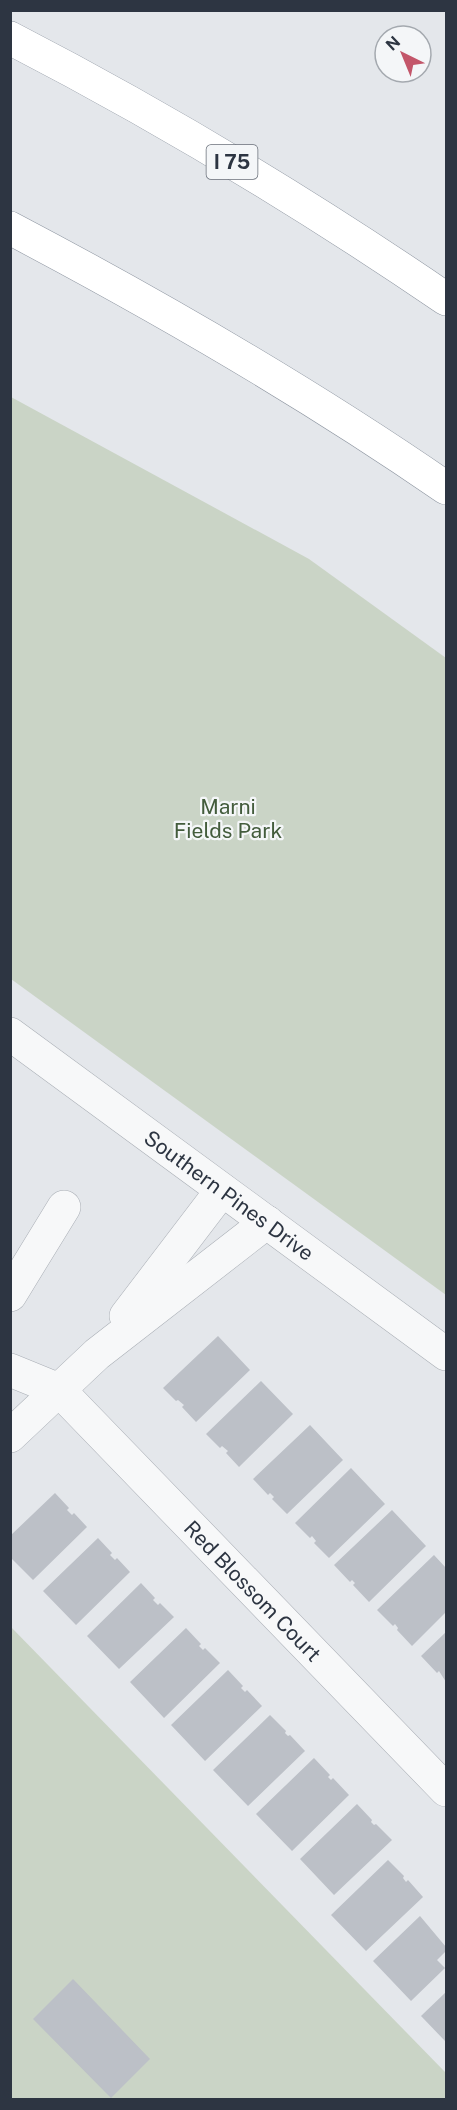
<svg xmlns="http://www.w3.org/2000/svg" width="457" height="2110" font-family="'Public Sans',sans-serif">
<style>
.green{fill:#cad4c6}
.building{fill:#bcc0c7}
.lines{fill:none;stroke-linecap:round;stroke-linejoin:round}
.minor-casing{stroke:#a9aeb5;stroke-width:34}
.highway-casing{stroke:#8d95a0;stroke-width:34}
.minor{stroke:#f7f8f9;stroke-width:33}
.highway{stroke:#fff;stroke-width:33}
.labels{text-anchor:middle;dominant-baseline:central;stroke-width:4.5;stroke-linejoin:round;paint-order:stroke}
.shield{fill:#f4f6f8;stroke:#696f79;stroke-width:1.5}
.shield-label{font-size:20px;font-weight:bold;fill:#2d3542}
.park-label{font-size:21px;fill:#435c3c;stroke:#f4f6f8}
.street-label{font-size:21px;fill:#2d3542;stroke:#f4f6f8}
</style>
<rect width="100%" height="100%" fill="#e4e7eb"/>
<g class="green">
<path d="M11 397 309 559 446 658V1295L11 979Z"/>
<path d="M10 1626 446 2073V2099H11Z"/>
</g>
<g class="building">
<path d="M218 1336 250 1370 196 1422 182 1407 184 1405 178 1400 176 1401 163 1388Z"/>
<path d="M261 1381 293 1414 239 1467 226 1453 228 1451 222 1446 220 1448 206 1434Z"/>
<path d="M310 1425 343 1460 287 1514 272 1499 274 1497 270 1493 268 1495 253 1479Z"/>
<path d="M351 1468 385 1504 329 1558 314 1543 316 1541 312 1536 310 1538 295 1523Z"/>
<path d="M55 1493 69 1508 67 1510 72 1515 74 1513 87 1527 33 1580 10 1557V1536Z"/>
<path d="M392 1510 426 1546 369 1602 353 1585 355 1583 352 1580 350 1582 334 1565Z"/>
<path d="M98 1538 112 1553 110 1555 115 1560 117 1558 130 1572 76 1625 43 1591Z"/>
<path d="M434 1555 446 1568V1612L412 1646 397 1630 398 1628 395 1624 393 1626 377 1610Z"/>
<path d="M141 1583 155 1598 153 1600 158 1605 160 1603 174 1617 119 1669 87 1636Z"/>
<path d="M186 1628 201 1644 199 1646 203 1650 205 1648 220 1663 164 1718 130 1682Z"/>
<path d="M446 1632V1682L439 1671 437 1673 421 1656Z"/>
<path d="M228 1670 243 1686 241 1688 245 1692 247 1690 262 1706 205 1761 171 1725Z"/>
<path d="M270 1715 286 1731 285 1733 288 1736 290 1735 305 1751 248 1806 213 1770Z"/>
<path d="M314 1758 330 1775 328 1777 331 1780 333 1778 349 1795 292 1851 256 1814Z"/>
<path d="M357 1804 372 1820 371 1822 374 1825 376 1824 392 1840 334 1895 300 1859Z"/>
<path d="M388 1860 404 1876 403 1878 406 1882 408 1880 423 1897 366 1951 331 1915Z"/>
<path d="M420 1916 446 1947V1951L437 1960 445 1968 411 2001 373 1961Z"/>
<path d="M73 1979 150 2059 111 2098 33 2019Z"/>
<path d="M446 1992V2042L421 2016Z"/>
</g>
<g class="lines">
<g class="minor-casing">
<g id="minor">
<path id="s1" d="M10 1034 446 1354"/>
<path d="M10 1295 64 1207"/>
<path d="M126 1316 222 1190"/>
<path id="s2" d="M10 1370 59 1390 446 1790"/>
<path d="M10 1436 97 1354 267 1222"/>
</g>
</g>
<g class="highway-casing">
<g id="highway">
<path d="M10 38C161 116 307 204 446 299"/>
<path d="M10 228C160 307 307 392 446 488"/>
</g>
</g>
<use href="#minor" class="minor"/>
<use href="#highway" class="highway"/>
</g>
<g class="labels">
<rect class="shield" x="206.5" y="145" width="51" height="34" rx="4.5"/>
<g class="shield-label">
<text x="232" y="162">I 75</text>
</g>
<g class="park-label">
<text x="228" y="806">Marni<tspan x="228" dy="24">Fields Park</tspan></text>
</g>
<g class="street-label">
<text stroke="none"><textPath href="#s1" startOffset="272">Southern Pines Drive</textPath></text>
<text stroke="none"><textPath href="#s2" startOffset="332">Red Blossom Court</textPath></text>
</g>
</g>
<rect width="457" height="2110" fill="none" stroke="#2d3542" stroke-width="24"/>
<g transform="translate(403 54) rotate(317)"><circle r="28" fill="#f4f6f8" stroke="#a4a9af" stroke-width="1.5"/>
<path d="M0-4.5L10 22L0 15L-10 22Z" fill="#c3566a"/>
<text y="-9" font-size="16" font-weight="bold" text-anchor="middle" fill="#2d3542">N</text>
</g>
</svg>
